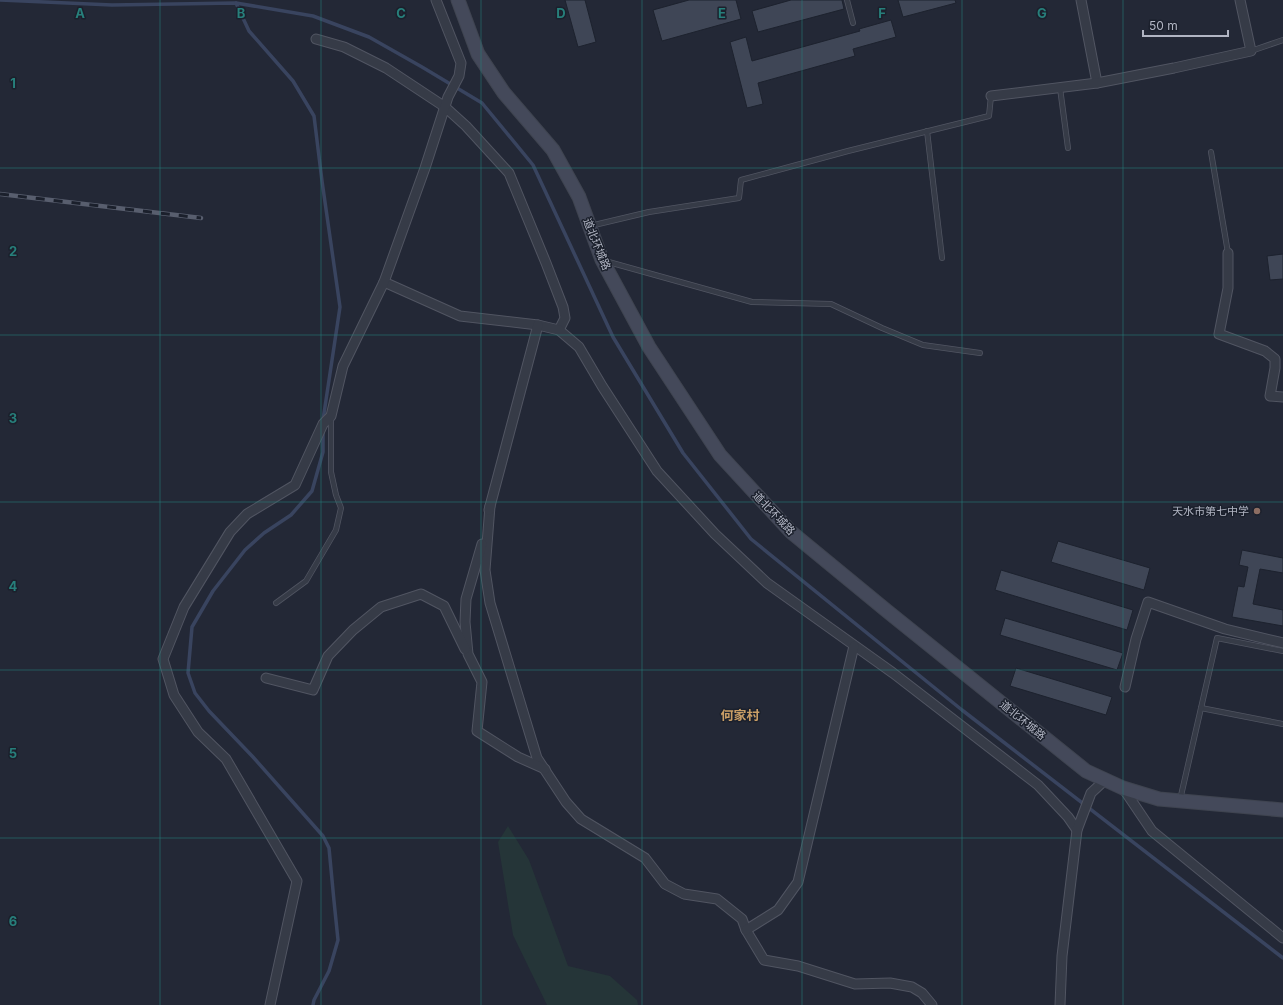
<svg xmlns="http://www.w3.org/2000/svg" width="1283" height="1005" font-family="Inter,'Noto Sans SC',sans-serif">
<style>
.green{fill:#253538}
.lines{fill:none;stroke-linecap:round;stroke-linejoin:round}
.stream{stroke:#39445f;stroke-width:3.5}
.building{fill:#3f4656;stroke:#1d222e}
.lane-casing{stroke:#515562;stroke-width:6}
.street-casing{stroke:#515562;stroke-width:11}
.secondary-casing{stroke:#3f4450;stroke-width:15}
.lane{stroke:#363b47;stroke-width:4.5}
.street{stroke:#363b47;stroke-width:9}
.secondary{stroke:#44495a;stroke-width:13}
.rail-casing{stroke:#585e6e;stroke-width:4.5}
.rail{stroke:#1b202c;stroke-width:3;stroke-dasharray:9;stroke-linecap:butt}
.grid{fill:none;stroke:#277f7b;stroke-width:1;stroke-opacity:0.55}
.education-dot{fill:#8d6e63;stroke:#1b202c;stroke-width:1.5}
.labels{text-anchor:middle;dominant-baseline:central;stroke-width:3;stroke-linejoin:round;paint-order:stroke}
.street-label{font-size:11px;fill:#b1b5c3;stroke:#1b202c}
.poi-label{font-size:11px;fill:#b1b5c3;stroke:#1b202c;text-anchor:end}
.quarter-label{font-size:13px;font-weight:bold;fill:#c99e66;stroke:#1b202c}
.grid-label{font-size:13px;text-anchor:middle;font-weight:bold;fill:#277f7b;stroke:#1b202c;stroke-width:3;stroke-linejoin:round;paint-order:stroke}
</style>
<rect width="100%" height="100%" fill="#232836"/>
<path class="green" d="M508 826 529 860 568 966 610 976 637 1000 638 1005H547L513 935 498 842Z"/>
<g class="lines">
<g class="stream">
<path d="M0 0 112 5 236 3 313 16 369 37 422 67 482 103 533 165 613 337 683 453 751 539 962 710 1283 958"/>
<path d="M236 3 249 31 293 81 314 116 322 181 340 307 323 420"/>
<path d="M313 1005 314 1000 329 971 338 940 334 901 329 848 323 836 253 757 209 711 195 693 188 673 192 627 213 591 245 550 264 533 291 515 312 491 323 452V431"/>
</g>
</g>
<g class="building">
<path d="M565 0H585L596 42 578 47Z"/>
<path d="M689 0H736L741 19 662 41 653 10Z"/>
<path d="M791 0H842L844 9 758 32 752 11Z"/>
<path d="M898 0H955L956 3 903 17Z"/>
<path d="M891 20 896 37 853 49 855 56 758 83 763 104 747 108 730 42 746 37 752 61 860 31 859 29Z"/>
<path d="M1283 254V279L1270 280 1267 256Z"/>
<path d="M1058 541 1150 568 1144 590 1051 562Z"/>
<path d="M1242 550 1283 558V573L1260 569 1253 604 1283 610V626L1232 617 1238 586 1244 587 1248 567 1239 565Z"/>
<path d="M1001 570 1133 610 1127 630 995 590Z"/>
<path d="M1005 618 1123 653 1117 670 1000 635Z"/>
<path d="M1016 668 1112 697 1106 715 1010 686Z"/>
</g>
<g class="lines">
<g class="lane-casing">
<g id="lane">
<path d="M847 0 853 23"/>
<path d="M1251 51 1283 40"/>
<path d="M1060 88 1068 148"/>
<path d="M927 131 942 258"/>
<path d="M1211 152 1228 253"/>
<path d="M590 226 649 212 739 198 741 180 848 151 989 116 991 96"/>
<path d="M605 261 752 302 831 304 882 328 923 345 980 353"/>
<path d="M276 603 306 581 336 530 341 508 336 495 331 472V416"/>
<path d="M1201 708 1283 724"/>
<path d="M1180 800 1217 638 1283 651"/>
</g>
</g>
<g class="street-casing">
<g id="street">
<path d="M1081 0 1097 83"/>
<path d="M316 39 344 47 386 68 445 107 466 126 509 173 546 263 563 307 565 318 559 330"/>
<path d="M991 96 1097 83 1174 68 1251 51 1240 0"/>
<path d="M1228 253V288L1219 334 1265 351 1275 359V368L1270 396 1283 397"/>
<path d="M384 282 460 316 538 325 559 330 579 347 602 386 657 471 715 534 767 583 893 673 1038 785 1068 817 1077 830"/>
<path d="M490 506 485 570 490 603 537 758 566 802 581 819 645 858 665 884 684 894 717 899 742 919 746 930 764 960 798 966 855 984 890 983 912 987 922 993 932 1005"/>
<path d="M489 510 538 325"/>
<path d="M482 544 466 599 465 622 468 654 482 682 477 731 518 757 545 769"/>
<path d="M266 678 313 690 328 656 353 630 381 607 421 594 444 606 465 649"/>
<path d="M1125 687 1136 639 1148 602 1225 629 1283 643"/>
<path d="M1123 788 1152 831 1283 938"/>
<path d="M746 930 778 910 798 882 854 646"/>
<path d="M270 1005 297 881 226 759 198 732 174 695 163 659 184 607 230 532 247 514 295 485 323 424 331 416 343 366 384 282 425 168 448 97 459 76 461 63 436 0"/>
<path d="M1060 1005 1062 956 1077 830 1091 793 1105 780"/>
</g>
</g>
<g class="secondary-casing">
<path id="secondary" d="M458 0 478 54 504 93 553 150 579 197 602 260 649 347 720 455 791 532 887 611 1086 771 1123 788 1159 799 1283 810"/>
</g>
<use href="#lane" class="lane"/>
<use href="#street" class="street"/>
<use href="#secondary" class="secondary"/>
<g class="rail-casing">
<path id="rail" d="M0 194 201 218"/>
</g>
<use href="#rail" class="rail"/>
</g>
<path class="grid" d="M160 0V1005M321 0V1005M481 0V1005M642 0V1005M802 0V1005M962 0V1005M1123 0V1005M0 168H1283M0 335H1283M0 502H1283M0 670H1283M0 838H1283"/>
<circle class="education-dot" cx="1257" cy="511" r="4"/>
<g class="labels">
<g class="street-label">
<text transform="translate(597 244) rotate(68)">道北环城路</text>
<text transform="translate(774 513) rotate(46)">道北环城路</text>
<text transform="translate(1023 720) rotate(39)">道北环城路</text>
</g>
<g class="poi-label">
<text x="1249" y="511">天水市第七中学</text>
</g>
<g class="quarter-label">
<text x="740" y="715">何家村</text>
</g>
</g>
<g class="grid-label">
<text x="80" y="18">A</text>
<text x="241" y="18">B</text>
<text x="401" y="18">C</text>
<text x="561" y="18">D</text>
<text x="722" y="18">E</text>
<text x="882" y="18">F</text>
<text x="1042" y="18">G</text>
<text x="13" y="88">1</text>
<text x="13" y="256">2</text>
<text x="13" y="423">3</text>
<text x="13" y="591">4</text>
<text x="13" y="758">5</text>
<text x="13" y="926">6</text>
</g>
<path d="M1143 30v6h85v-6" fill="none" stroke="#b1b5c3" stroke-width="2"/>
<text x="1149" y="30" font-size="12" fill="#b1b5c3" stroke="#1b202c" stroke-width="3" paint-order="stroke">50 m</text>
</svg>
